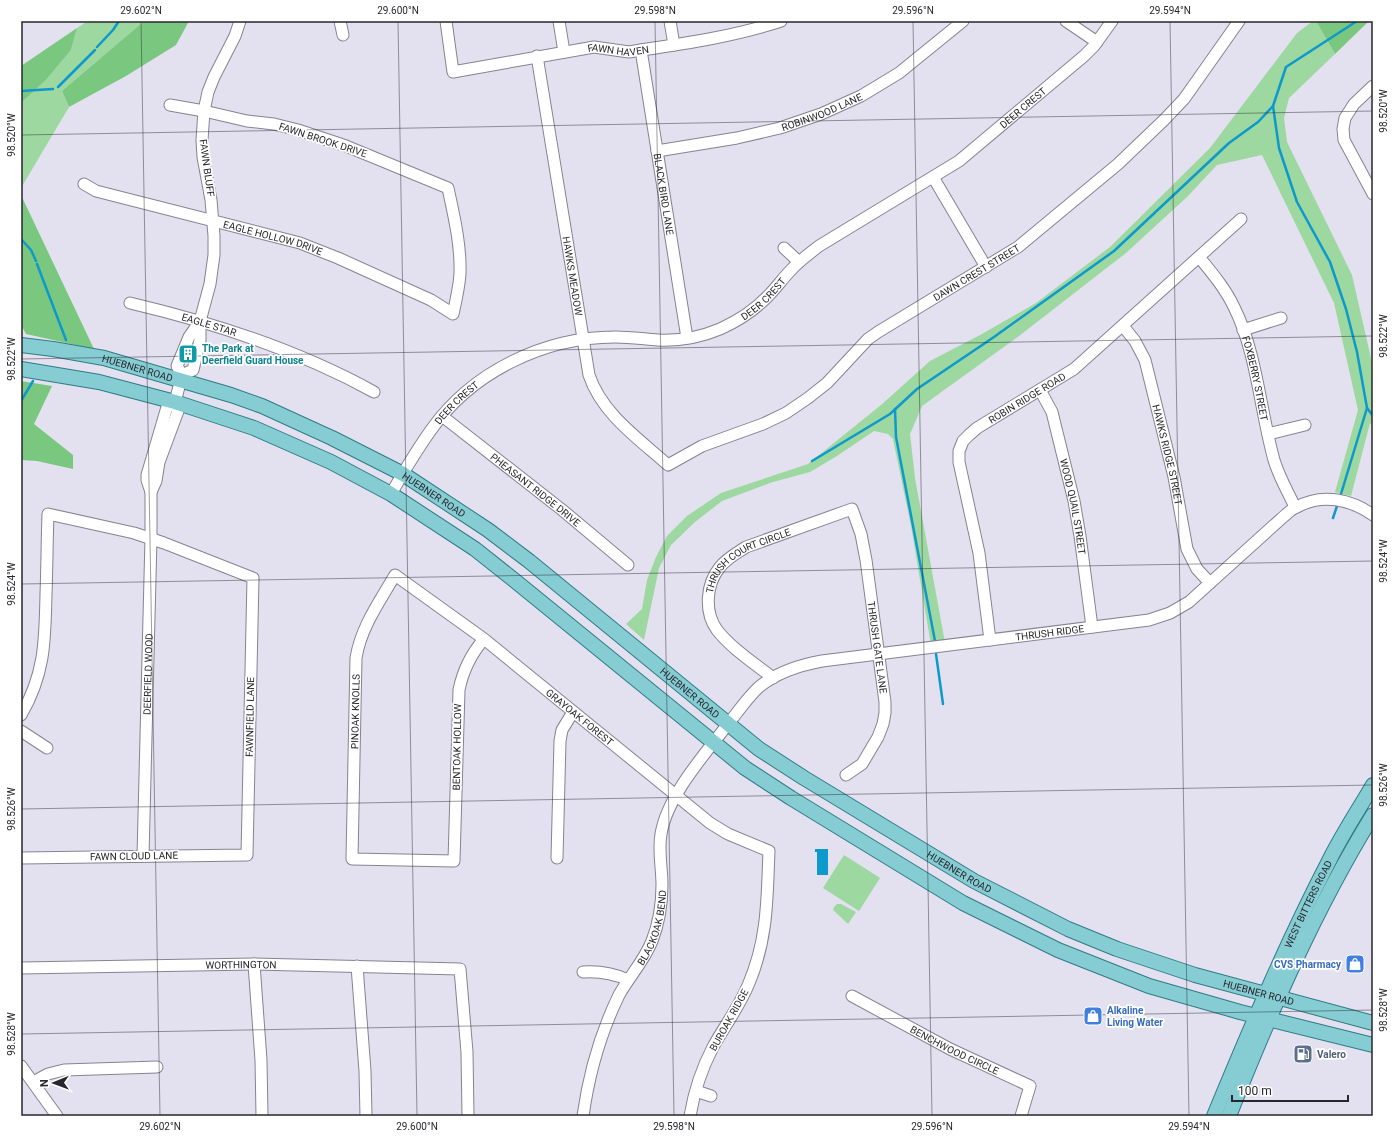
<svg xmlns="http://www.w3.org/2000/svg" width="1394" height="1137" font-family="Roboto,sans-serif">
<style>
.green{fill:#9cd89f}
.forest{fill:#7ac880}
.water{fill:#0e99cd}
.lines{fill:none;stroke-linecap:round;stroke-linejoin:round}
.stream{stroke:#0e99cd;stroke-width:2.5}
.minor-casing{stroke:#868391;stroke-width:13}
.major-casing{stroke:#2f7c85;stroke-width:16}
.minor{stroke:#fff;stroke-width:11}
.major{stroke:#85ccd3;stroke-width:14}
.ticks{fill:none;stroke:#27262c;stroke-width:1;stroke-opacity:0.45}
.labels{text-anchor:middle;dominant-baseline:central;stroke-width:3.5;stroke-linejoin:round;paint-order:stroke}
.street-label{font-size:10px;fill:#27262c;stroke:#fff}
.culture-label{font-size:10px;font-weight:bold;fill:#0d838f;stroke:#fff;text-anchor:start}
.shop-label{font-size:10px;font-weight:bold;fill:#366cbe;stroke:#fff;text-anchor:end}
.service-label{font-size:10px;font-weight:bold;fill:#4e5e75;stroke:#fff;text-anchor:start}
.neatline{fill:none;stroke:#27262c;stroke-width:1.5}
.ticks-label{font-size:10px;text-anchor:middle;fill:#27262c}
</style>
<rect width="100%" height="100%" fill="#e3e0f0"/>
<g class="green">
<path d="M88 21H144L62 91 69 107 21 188V103L46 80 71 50 77 28Z"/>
<path d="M1313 21H1316L1335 54 1289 98 1284 118 1287 142 1352 275 1373 367V426L1370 423 1351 496 1335 492 1358 410 1334 303 1262 155 1217 165 1187 197 1126 253 1019 336 922 406 910 434 915 478 945 643 931 645 911 526 893 439 888 434 874 431 837 456 810 472 773 482 722 501 695 522 671 545 659 568 644 640 626 624 642 609 647 580 656 557 667 536 687 516 721 493 808 464 881 405 930 361 982 334 1036 303 1110 247 1210 148 1297 33Z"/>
<path d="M844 855 880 878 859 911 823 888Z"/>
<path d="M837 904H841L856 912 848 924 833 910 834 907Z"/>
</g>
<g class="forest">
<path d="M144 21H189L176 45 126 76 69 107 62 91Z"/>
<path d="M1316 21H1369L1335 54Z"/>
<path d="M77 28 71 50 46 80 21 103V66Z"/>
<path d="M21 195 94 349 26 334 21 325Z"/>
<path d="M21 381 52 386 34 424 73 455V469L37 461 21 460Z"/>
</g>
<path class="water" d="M815 849H828V875H817V852H815Z"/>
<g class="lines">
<g class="stream">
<path d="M1357 21 1286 67 1273 106 1279 148 1297 202 1330 262 1346 309 1357 352 1367 408 1373 416"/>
<path d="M97 47 113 30 119 21"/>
<path d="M58 87 95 50"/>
<path d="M21 91 53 89"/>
<path d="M21 239 31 250 36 261"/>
<path d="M37 264 66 340"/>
<path d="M21 401 33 381"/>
<path d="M895 409 896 437 935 641"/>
<path d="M812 461 890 414 917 389 994 337 1114 251 1229 143 1258 122 1273 106"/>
<path d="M1341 494 1367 408"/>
<path d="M1333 518 1337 506"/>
<path d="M936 654 943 704"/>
</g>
<g class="minor-casing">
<g id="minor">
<path d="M340 21 343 35"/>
<path id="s1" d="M446 21 453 72 594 47 629 52 641 50C689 43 735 36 781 21"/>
<path d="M559 21 564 52"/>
<path d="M670 21 674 45"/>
<path d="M1066 21 1097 42"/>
<path id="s2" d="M641 50 687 338"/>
<path id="s3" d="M537 56 589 375C602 414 639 439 668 465L702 446 763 424 786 413 808 398 827 383 868 339 878 332 1018 247 1118 164 1164 120 1184 99 1239 21"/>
<path d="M1373 86 1354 104 1345 118 1343 129 1344 140 1373 194"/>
<path id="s4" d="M657 151 737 138 780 128 821 114 861 96 899 73 963 21"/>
<path d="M933 177 986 267"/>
<path id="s5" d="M84 184 96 191 300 243 338 258 431 300 453 314C456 301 459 288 460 274 461 245 454 216 448 188L346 146 298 130 274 124 247 121 204 111 170 105"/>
<path d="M784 248 799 262"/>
<path id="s6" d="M1199 257C1212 273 1225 288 1234 307 1257 353 1260 410 1274 460 1279 477 1288 492 1295 507"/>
<path id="s7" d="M130 303C215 323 298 350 374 392"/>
<path id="s8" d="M1123 326 1135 341 1145 360 1174 477 1187 549 1197 569 1210 583"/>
<path d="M1243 330 1281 318"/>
<path d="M182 375 177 366 189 337 200 321"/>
<path id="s9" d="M1040 390 1052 412 1074 501 1080 536 1092 627"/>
<path id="s10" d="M442 416 561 509 628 565"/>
<path d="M1268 434 1305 425"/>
<path d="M151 492 156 481 159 462 178 411 175 405V402L182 375 193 370 200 340V321L210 284 214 255V236L211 200 203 157 202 140 204 111 208 92 214 77 235 36 240 21"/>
<path id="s11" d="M391 494C403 473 416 451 431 430 472 372 544 337 615 337 629 337 644 339 658 340 678 341 701 337 720 329 738 321 755 310 769 295 777 287 783 278 791 270 799 261 809 254 819 246L959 161 1084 56 1094 46 1112 21"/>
<path id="s12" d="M484 639C471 654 463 670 459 690L454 861 352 859 356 658C361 627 380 601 395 575L484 639 710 823 728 834 769 851C767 898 768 938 749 983 740 1006 725 1025 713 1047 702 1068 694 1092 690 1116"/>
<path id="s13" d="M990 640 979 553 959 462V451L963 441 969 435 977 428 1074 369 1241 219"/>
<path id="s14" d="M773 678C754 663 732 649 717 630 704 612 706 584 720 567 727 558 737 553 746 547L852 509 861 534 866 560 885 702V713L883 724 878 737 862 764 846 775"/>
<path d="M21 715C45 674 45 641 46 594 47 568 47 541 48 514L134 533 164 543 253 578 247 855 21 858"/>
<path d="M21 731 47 748"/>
<path id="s15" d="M143 856 151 538V492L147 480V475L167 407 175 405"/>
<path d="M557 858 560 741 562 730 573 712"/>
<path d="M254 964 261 1060 262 1116"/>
<path d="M357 966 365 1071 366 1116"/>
<path id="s16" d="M21 968 254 964 460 969 467 1052 468 1116"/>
<path d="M583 972C599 971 613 973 628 980"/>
<path id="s17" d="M852 996 950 1049 1030 1086 1021 1116"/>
<path d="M21 1066 57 1116"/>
<path d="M33 1082 48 1074 64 1070 157 1067"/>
<path d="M696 1091 711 1096"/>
<path id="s18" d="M583 1116C589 1073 600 1034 619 995 629 977 644 961 652 941 659 923 662 904 662 885 662 868 658 851 661 834 667 796 705 754 728 724 738 712 747 698 759 687 777 672 800 665 822 661L1149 620 1170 613 1189 602 1282 518C1287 514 1291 509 1297 507 1322 493 1350 499 1373 515"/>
</g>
</g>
<g class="major-casing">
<g id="major">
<path id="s19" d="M21 345 53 349 104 358 231 395 262 406 332 438 403 474 488 530 529 561 759 749 804 778 974 881 1068 929 1117 949 1195 975 1373 1023"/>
<path d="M21 369 99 382 175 402 254 428 331 462 391 494 475 549 514 580 745 768 791 798 963 903 1058 950 1149 986 1240 1012 1373 1045"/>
<path id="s20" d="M1214 1116C1250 1029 1287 942 1330 859 1343 833 1359 809 1373 785"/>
<path d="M1229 1116C1270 1013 1315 909 1373 815"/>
</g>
</g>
<use href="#minor" class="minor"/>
<use href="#major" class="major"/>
</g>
<path class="ticks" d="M141 21 160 1116M398 21 417 1116M655 21 674 1116M913 21 932 1116M1170 21 1189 1116M21 135 1373 111M21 359 1373 336M21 584 1373 561M21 809 1373 785M21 1034 1373 1010"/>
<defs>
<g id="building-square" transform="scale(1)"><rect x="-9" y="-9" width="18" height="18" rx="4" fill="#0f9aa8" stroke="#fff"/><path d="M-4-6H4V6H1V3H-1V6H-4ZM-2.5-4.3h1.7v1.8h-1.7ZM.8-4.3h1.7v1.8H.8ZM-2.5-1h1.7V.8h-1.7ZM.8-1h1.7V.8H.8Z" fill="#fff"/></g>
<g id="shop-square" transform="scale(1)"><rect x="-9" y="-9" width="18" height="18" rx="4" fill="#3f7fe0" stroke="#fff"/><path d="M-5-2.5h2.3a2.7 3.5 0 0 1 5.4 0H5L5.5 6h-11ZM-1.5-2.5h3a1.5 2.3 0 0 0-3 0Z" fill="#fff"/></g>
<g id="fuel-square" transform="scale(1)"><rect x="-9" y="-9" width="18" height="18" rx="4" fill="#5c6f8a" stroke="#fff"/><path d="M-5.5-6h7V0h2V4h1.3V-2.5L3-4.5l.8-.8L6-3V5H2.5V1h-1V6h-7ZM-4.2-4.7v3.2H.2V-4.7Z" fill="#fff"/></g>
</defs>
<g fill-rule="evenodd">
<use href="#building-square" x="188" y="354"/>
<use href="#shop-square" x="1355" y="964"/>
<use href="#shop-square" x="1093" y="1016"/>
<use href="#fuel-square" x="1303" y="1054"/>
</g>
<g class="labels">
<g class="street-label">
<text stroke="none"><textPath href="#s1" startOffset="219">FAWN HAVEN</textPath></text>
<text stroke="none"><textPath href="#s11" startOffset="773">DEER CREST</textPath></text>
<text stroke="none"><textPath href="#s4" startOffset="170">ROBINWOOD LANE</textPath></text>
<text transform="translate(323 140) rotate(18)">FAWN BROOK DRIVE</text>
<text transform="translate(207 168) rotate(82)">FAWN BLUFF</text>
<text stroke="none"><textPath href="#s2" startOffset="146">BLACK BIRD LANE</textPath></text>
<text stroke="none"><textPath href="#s5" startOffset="197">EAGLE HOLLOW DRIVE</textPath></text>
<text stroke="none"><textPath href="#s3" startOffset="812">DAWN CREST STREET</textPath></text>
<text stroke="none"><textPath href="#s3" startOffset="223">HAWKS MEADOW</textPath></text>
<text stroke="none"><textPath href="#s11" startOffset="449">DEER CREST</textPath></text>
<text stroke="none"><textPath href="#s7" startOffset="82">EAGLE STAR</textPath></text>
<text stroke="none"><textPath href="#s19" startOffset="119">HUEBNER ROAD</textPath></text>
<text stroke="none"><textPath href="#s6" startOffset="136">FOXBERRY STREET</textPath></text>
<text stroke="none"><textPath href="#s13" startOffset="280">ROBIN RIDGE ROAD</textPath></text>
<text stroke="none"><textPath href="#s11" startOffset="113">DEER CREST</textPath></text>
<text stroke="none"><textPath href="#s8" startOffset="138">HAWKS RIDGE STREET</textPath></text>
<text stroke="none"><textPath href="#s10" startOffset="119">PHEASANT RIDGE DRIVE</textPath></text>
<text stroke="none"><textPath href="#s19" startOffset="443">HUEBNER ROAD</textPath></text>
<text stroke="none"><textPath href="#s9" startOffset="122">WOOD QUAIL STREET</textPath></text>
<text stroke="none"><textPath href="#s14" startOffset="167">THRUSH COURT CIRCLE</textPath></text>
<text stroke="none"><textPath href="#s18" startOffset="775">THRUSH RIDGE</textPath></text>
<text stroke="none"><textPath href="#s14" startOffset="428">THRUSH GATE LANE</textPath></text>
<text stroke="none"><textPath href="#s15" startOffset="182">DEERFIELD WOOD</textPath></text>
<text stroke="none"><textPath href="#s19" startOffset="767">HUEBNER ROAD</textPath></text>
<text stroke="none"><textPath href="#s12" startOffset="478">PINOAK KNOLLS</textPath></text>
<text transform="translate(250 717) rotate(-89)">FAWNFIELD LANE</text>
<text stroke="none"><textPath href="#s12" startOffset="857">GRAYOAK FOREST</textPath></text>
<text transform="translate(457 747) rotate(-89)">BENTOAK HOLLOW</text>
<text transform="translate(134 856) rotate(-1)">FAWN CLOUD LANE</text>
<text stroke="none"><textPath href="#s19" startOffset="1091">HUEBNER ROAD</textPath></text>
<text stroke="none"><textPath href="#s20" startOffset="232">WEST BITTERS ROAD</textPath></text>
<text stroke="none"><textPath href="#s18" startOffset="203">BLACKOAK BEND</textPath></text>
<text stroke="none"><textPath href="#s16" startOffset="220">WORTHINGTON</textPath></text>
<text stroke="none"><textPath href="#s19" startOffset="1415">HUEBNER ROAD</textPath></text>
<text transform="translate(729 1020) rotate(-61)">BUROAK RIDGE</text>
<text stroke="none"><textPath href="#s17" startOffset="116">BENCHWOOD CIRCLE</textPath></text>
</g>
<g class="culture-label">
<text x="202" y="348">The Park at<tspan x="202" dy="12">Deerfield Guard House</tspan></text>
</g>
<g class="shop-label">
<text x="1341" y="964">CVS Pharmacy</text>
<text x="1107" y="1010" text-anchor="start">Alkaline<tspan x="1107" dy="12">Living Water</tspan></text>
</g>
<g class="service-label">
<text x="1317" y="1054">Valero</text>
</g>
</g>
<rect width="1394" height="1137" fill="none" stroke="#ffffff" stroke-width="44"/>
<g transform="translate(54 1083) rotate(269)" stroke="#ffffff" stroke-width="3" paint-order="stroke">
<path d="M0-3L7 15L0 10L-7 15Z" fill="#27262c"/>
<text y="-6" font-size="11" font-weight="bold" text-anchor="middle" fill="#27262c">N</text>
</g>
<path d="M1232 1095v6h116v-6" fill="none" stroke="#27262c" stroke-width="2"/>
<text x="1238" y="1095" font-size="12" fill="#27262c" stroke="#ffffff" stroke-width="3" paint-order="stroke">100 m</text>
<rect x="22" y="22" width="1350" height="1093" class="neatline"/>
<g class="ticks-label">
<text x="141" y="14">29.602°N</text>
<text x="398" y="14">29.600°N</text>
<text x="655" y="14">29.598°N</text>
<text x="913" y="14">29.596°N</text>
<text x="1170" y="14">29.594°N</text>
<text transform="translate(1383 111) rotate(-90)" y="4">98.520°W</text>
<text transform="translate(11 135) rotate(-90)" y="4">98.520°W</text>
<text transform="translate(1383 336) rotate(-90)" y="4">98.522°W</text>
<text transform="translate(11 359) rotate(-90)" y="4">98.522°W</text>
<text transform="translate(1383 561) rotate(-90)" y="4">98.524°W</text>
<text transform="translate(11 584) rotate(-90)" y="4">98.524°W</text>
<text transform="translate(1383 785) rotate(-90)" y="4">98.526°W</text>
<text transform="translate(11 809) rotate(-90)" y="4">98.526°W</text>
<text transform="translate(1383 1010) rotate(-90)" y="4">98.528°W</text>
<text transform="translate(11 1034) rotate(-90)" y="4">98.528°W</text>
<text x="160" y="1130">29.602°N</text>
<text x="417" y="1130">29.600°N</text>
<text x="674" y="1130">29.598°N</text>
<text x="932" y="1130">29.596°N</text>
<text x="1189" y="1130">29.594°N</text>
</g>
</svg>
